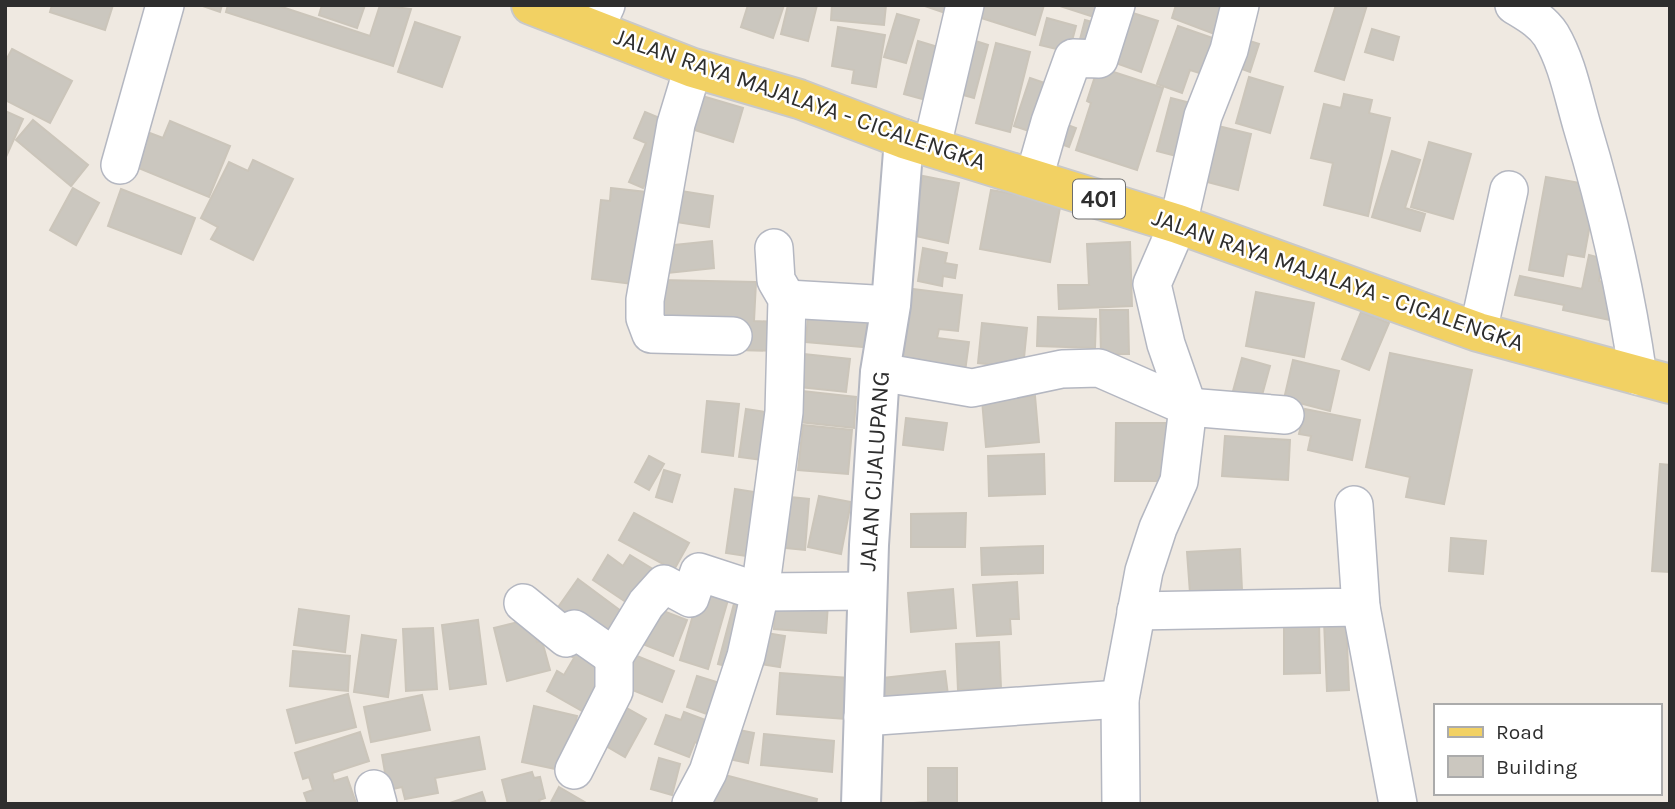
<svg xmlns="http://www.w3.org/2000/svg" width="1675" height="809" font-family="Karla,sans-serif">
<style>
.building{fill:#cbc7bf;stroke:#cbc5ba;stroke-width:2}
.lines{fill:none;stroke-linecap:round;stroke-linejoin:round}
.street-casing{stroke:#b4b7c1;stroke-width:40}
.secondary-casing{stroke:#b4b7c1;stroke-width:42}
.primary-casing{stroke:#c9c9c9;stroke-width:42}
.street{stroke:#fff;stroke-width:37}
.secondary{stroke:#fff;stroke-width:38}
.primary{stroke:#f2d163;stroke-width:38}
.labels{text-anchor:middle;dominant-baseline:central;stroke-width:5;stroke-linejoin:round;paint-order:stroke}
.shield{fill:#fff;stroke:#6d6d6d;stroke-width:2}
.shield-label{font-size:23px;font-weight:bold;fill:#2e2e2e}
.street-label{font-size:24px;fill:#2e2e2e;stroke:#fff}
</style>
<rect width="100%" height="100%" fill="#efe9e1"/>
<g class="building">
<path d="M52 5H113L105 30 50 12Z"/>
<path d="M200 5H222L220 12Z"/>
<path d="M228 5H276L370 36 380 5 411 9 393 66 226 12Z"/>
<path d="M322 5H365L357 28 319 15Z"/>
<path d="M748 5H784L773 38 741 27Z"/>
<path d="M788 5H817L808 41 781 34Z"/>
<path d="M832 5H886L884 25 831 20Z"/>
<path d="M922 5H954L951 15Z"/>
<path d="M975 5H1044L1035 35 972 15Z"/>
<path d="M1057 5H1104L1100 19Z"/>
<path d="M1176 5H1227L1217 35 1172 18Z"/>
<path d="M1336 5H1367L1344 80 1315 71Z"/>
<path d="M1120 9 1158 21 1141 72 1104 59Z"/>
<path d="M897 14 919 20 906 63 884 57Z"/>
<path d="M1047 18 1076 26 1069 52 1040 45Z"/>
<path d="M1085 20 1107 26 1077 51Z"/>
<path d="M415 22 460 37 442 87 398 72Z"/>
<path d="M1178 26 1227 43 1206 75 1190 70 1182 93 1157 84Z"/>
<path d="M838 27 885 35 876 87 852 83 854 70 832 66Z"/>
<path d="M1372 29 1399 37 1393 60 1365 52Z"/>
<path d="M963 37 988 45 974 98 949 91Z"/>
<path d="M1237 37 1259 44 1250 72 1228 64Z"/>
<path d="M918 41 951 51 937 103 904 94Z"/>
<path d="M996 43 1030 52 1010 132 976 123Z"/>
<path d="M12 49 72 81 50 123 5 100V62Z"/>
<path d="M1098 67 1163 88 1137 170 1076 150 1091 103 1087 101Z"/>
<path d="M1249 77 1283 87 1270 133 1236 123Z"/>
<path d="M1030 78 1056 87 1041 135 1014 126Z"/>
<path d="M692 93 743 108 733 142 682 126Z"/>
<path d="M1344 94 1372 100 1369 113 1390 118 1368 216 1324 205 1333 163 1311 158 1324 104 1341 108Z"/>
<path d="M1171 98 1202 106 1188 159 1157 151Z"/>
<path d="M5 111 23 119 5 159Z"/>
<path d="M645 112 674 124 643 188 629 182 646 143 634 138Z"/>
<path d="M33 120 88 165 71 186 16 140Z"/>
<path d="M1054 120 1076 128 1069 147 1047 139Z"/>
<path d="M170 121 230 146 209 197 136 167 150 133 163 138Z"/>
<path d="M1210 124 1251 134 1238 190 1196 179Z"/>
<path d="M1429 142 1471 154 1453 219 1411 207Z"/>
<path d="M1392 151 1420 160 1405 208 1425 214 1420 231 1372 217Z"/>
<path d="M253 160 293 179 253 260 211 239 218 227 201 218 229 162 248 171Z"/>
<path d="M923 176 959 183 948 243 911 235Z"/>
<path d="M1546 177 1597 186 1584 257 1567 254 1563 276 1529 270Z"/>
<path d="M73 188 99 203 76 245 50 230Z"/>
<path d="M611 188 646 192 640 285 592 279 601 200 610 201Z"/>
<path d="M121 189 195 218 181 254 108 226Z"/>
<path d="M991 190 1061 202 1050 262 980 249Z"/>
<path d="M681 191 713 196 709 227 676 222Z"/>
<path d="M712 241 714 268 668 273 665 246Z"/>
<path d="M1130 242 1132 306 1059 309 1058 285H1089L1087 244Z"/>
<path d="M923 248 947 253 945 263 957 265 955 278 943 276 942 286 918 281Z"/>
<path d="M1589 255 1604 259 1599 281 1618 285 1610 320 1563 310 1564 305 1515 295 1520 276 1582 289Z"/>
<path d="M660 280 756 282 754 321 779 322V351L659 348Z"/>
<path d="M905 288 962 295 958 331 939 329 937 338 969 342 964 379 895 370Z"/>
<path d="M1256 292 1314 303 1304 357 1246 346Z"/>
<path d="M1100 310H1128L1129 354H1101Z"/>
<path d="M876 311 873 348 806 342 808 314Z"/>
<path d="M1361 312 1389 323 1369 370 1342 359Z"/>
<path d="M1038 317 1096 319 1095 348 1037 346Z"/>
<path d="M982 323 1027 328 1023 368 978 363Z"/>
<path d="M794 353 850 359 846 392 790 386Z"/>
<path d="M1390 353 1472 370 1444 504 1406 497 1410 477 1366 467Z"/>
<path d="M1242 358 1270 366 1261 399 1233 391Z"/>
<path d="M1293 360 1339 371 1330 411 1284 399Z"/>
<path d="M802 391 856 397 854 428 799 422Z"/>
<path d="M1035 396 1039 442 986 447 982 400Z"/>
<path d="M707 401 739 404 733 456 702 452Z"/>
<path d="M746 409 778 414 771 461 739 457Z"/>
<path d="M1305 409 1360 420 1352 460 1308 450 1311 436 1299 434Z"/>
<path d="M906 418 947 423 943 450 903 445Z"/>
<path d="M1116 423H1174L1173 481H1115Z"/>
<path d="M803 425 852 430 848 474 798 470Z"/>
<path d="M1225 436 1290 440 1288 480 1222 476Z"/>
<path d="M1044 454 1045 494 989 496 988 456Z"/>
<path d="M649 456 664 464 649 490 635 482Z"/>
<path d="M1660 464 1670 465V572L1652 571Z"/>
<path d="M664 470 680 475 672 502 656 497Z"/>
<path d="M735 489 761 493 760 558 726 553Z"/>
<path d="M780 496 809 499 805 550 776 547Z"/>
<path d="M819 496 851 502 841 554 808 547Z"/>
<path d="M634 513 689 543 674 570 619 540Z"/>
<path d="M966 513 965 547H911V514Z"/>
<path d="M1451 538 1486 541 1483 574 1449 571Z"/>
<path d="M1043 546V573L982 575 981 548Z"/>
<path d="M1240 549 1242 590 1190 593 1187 552Z"/>
<path d="M608 555 623 566 630 555 661 574 638 610 593 580Z"/>
<path d="M578 579 629 617 608 647 549 620Z"/>
<path d="M1017 582 1019 619H1010L1011 634 977 636 973 585Z"/>
<path d="M702 584 730 593 708 669 680 660Z"/>
<path d="M953 589 956 628 911 632 908 593Z"/>
<path d="M736 596 753 601 734 668 718 664Z"/>
<path d="M775 600 828 604 826 633 774 629Z"/>
<path d="M299 609 349 616 345 652 294 645Z"/>
<path d="M658 609 687 620 673 656 645 645Z"/>
<path d="M531 619 537 642 542 641 550 670 507 681 494 628Z"/>
<path d="M1319 619 1320 673 1284 674V620Z"/>
<path d="M478 620 486 684 450 689 442 625Z"/>
<path d="M1346 620 1349 690 1327 691 1324 621Z"/>
<path d="M433 628 437 689 406 691 403 629Z"/>
<path d="M760 632 785 636 780 667 755 663Z"/>
<path d="M362 635 396 640 388 697 354 692Z"/>
<path d="M572 639 611 661 591 716 547 691 557 671 564 675 574 658 565 653Z"/>
<path d="M999 642 1001 688 958 690 956 644Z"/>
<path d="M293 651 350 656 348 691 290 686Z"/>
<path d="M632 654 674 671 662 702 620 685Z"/>
<path d="M945 671 948 695 877 703 874 679Z"/>
<path d="M780 673 849 678 846 719 777 714Z"/>
<path d="M697 676 726 685 715 717 687 707Z"/>
<path d="M348 694 356 727 296 743 287 710Z"/>
<path d="M422 695 430 730 371 742 364 707Z"/>
<path d="M616 702 646 719 625 757 596 740Z"/>
<path d="M534 706 577 716 565 771 522 762Z"/>
<path d="M684 712 711 722 702 745 695 742 689 757 655 744 666 715 681 720Z"/>
<path d="M725 727 754 733 748 763 719 757Z"/>
<path d="M360 732 369 761 332 773 334 781 347 777 356 803 308 804 304 793 313 790 309 777 303 779 295 753Z"/>
<path d="M764 734 834 741 832 772 761 765Z"/>
<path d="M479 737 485 769 435 778 438 793 405 799 402 787 388 790 382 755Z"/>
<path d="M659 758 680 764 672 795 651 789Z"/>
<path d="M928 768H957V804H899L928 802Z"/>
<path d="M532 772 534 778 540 777 545 798 539 800 540 804H508L502 780Z"/>
<path d="M721 774 817 799 816 804H713Z"/>
<path d="M559 787 588 804H550Z"/>
<path d="M482 792 486 804H447Z"/>
</g>
<g class="lines">
<g class="street-casing">
<g id="street">
<path d="M1514 5C1527 13 1542 21 1551 35 1567 62 1573 95 1582 126 1607 209 1626 291 1638 376"/>
<path d="M595 29 606 5"/>
<path d="M693 68 676 124 645 300V318L651 334 733 336"/>
<path d="M932 146 965 5"/>
<path d="M120 165 165 5"/>
<path d="M1034 178 1050 122 1073 58 1099 59 1116 5"/>
<path d="M787 299 891 305"/>
<path d="M1478 332 1509 190"/>
<path d="M880 372 972 388 1062 369 1099 368 1188 407 1285 415"/>
<path d="M523 603 566 638 574 629 614 657"/>
<path d="M1361 607 1398 804"/>
<path d="M1136 611 1361 607 1354 505"/>
<path d="M863 717 1120 699"/>
<path d="M574 770 614 691V657L646 604 664 584 690 598 699 572 760 592 866 591"/>
<path d="M374 789 378 804"/>
<path d="M691 804 708 772 746 656 760 592 784 412 787 299 776 280 774 248"/>
<path d="M1121 804 1120 699 1144 571 1158 528 1179 481 1188 407 1166 344 1152 284 1178 224 1203 116 1229 50 1240 5"/>
</g>
</g>
<g class="secondary-casing">
<path id="secondary" d="M861 804 869 545 880 372 891 305 904 139"/>
</g>
<g class="primary-casing">
<path id="primary" d="M531 5 693 68 799 99 904 139 1178 224 1478 332 1670 384"/>
</g>
<use href="#street" class="street"/>
<use href="#secondary" class="secondary"/>
<use href="#primary" class="primary"/>
</g>
<g class="labels">
<rect class="shield" x="1073" y="179.5" width="52" height="39" rx="5"/>
<g class="shield-label">
<text x="1099" y="199">401</text>
</g>
<g class="street-label">
<text transform="translate(800 99) rotate(19)">JALAN RAYA MAJALAYA - CICALENGKA</text>
<text transform="translate(1338 280) rotate(19)">JALAN RAYA MAJALAYA - CICALENGKA</text>
<text transform="translate(874 471) rotate(-86)">JALAN CIJALUPANG</text>
</g>
</g>
<rect width="1675" height="809" fill="none" stroke="#2e2e2e" stroke-width="14"/>
<rect x="1434" y="704" width="228" height="91" fill="#ffffff" stroke="#ababab" stroke-width="2"/>
<rect x="1448" y="727" width="35" height="10" fill="#f2d163" stroke="#ababab" stroke-width="2"/>
<text x="1496" y="739" font-size="21" fill="#2e2e2e">Road</text>
<rect x="1448" y="756" width="35" height="21" fill="#cbc7bf" stroke="#ababab" stroke-width="2"/>
<text x="1496" y="774" font-size="21" fill="#2e2e2e">Building</text>
</svg>
